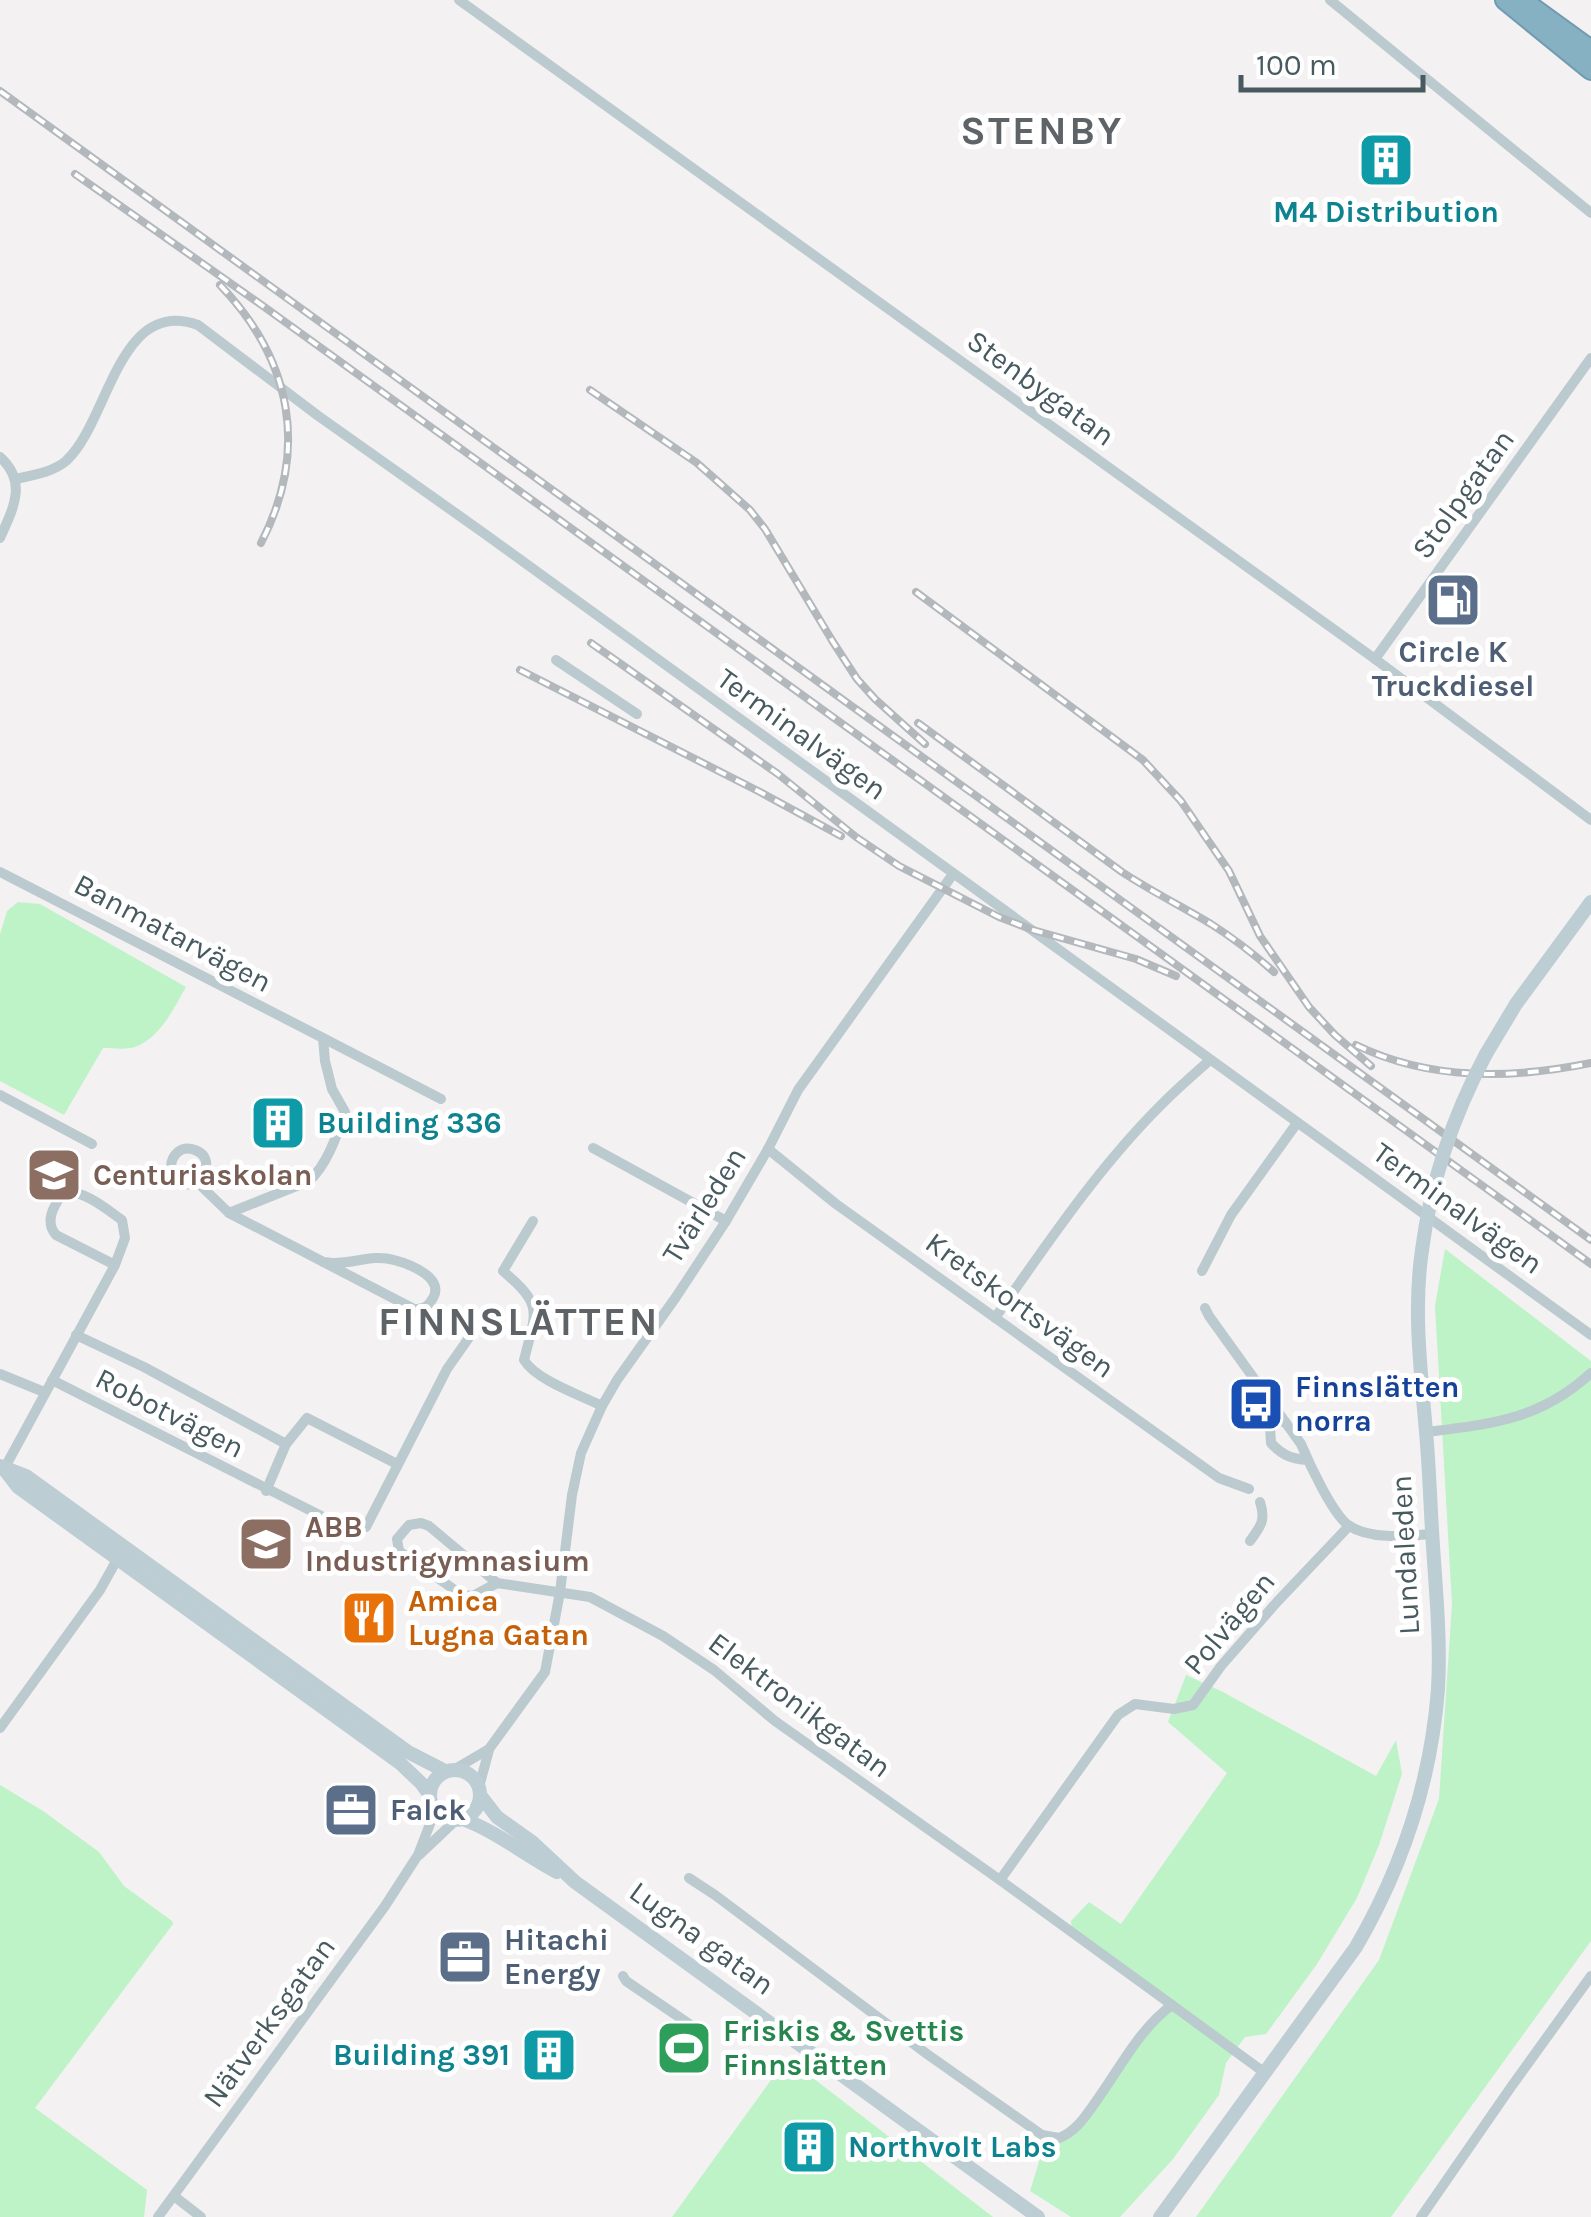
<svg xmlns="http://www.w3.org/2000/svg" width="1591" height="2217" font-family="Karla,sans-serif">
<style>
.green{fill:#bdf3c6}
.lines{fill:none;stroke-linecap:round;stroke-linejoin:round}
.highway-casing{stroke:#719caf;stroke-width:22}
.street{stroke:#bbcacf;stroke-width:10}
.secondary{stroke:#bccdd4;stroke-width:14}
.highway{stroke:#86b1c3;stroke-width:18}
.rail-casing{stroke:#b3b8bc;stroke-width:8}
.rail{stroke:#fff;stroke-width:4;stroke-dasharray:11;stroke-linecap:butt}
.secondary-bridge{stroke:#bccdd4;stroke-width:14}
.labels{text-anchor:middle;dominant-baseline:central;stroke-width:10;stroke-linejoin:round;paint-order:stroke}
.culture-label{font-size:30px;font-weight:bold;fill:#0d838f;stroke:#fff;text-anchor:start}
.street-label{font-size:30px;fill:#475a60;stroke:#fff}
.service-label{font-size:30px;font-weight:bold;fill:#4e5e75;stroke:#fff;text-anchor:start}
.education-label{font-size:30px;font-weight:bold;fill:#785e54;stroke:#fff;text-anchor:start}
.transit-label{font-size:30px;font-weight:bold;fill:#164399;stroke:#fff;text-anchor:start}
.food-label{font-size:30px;font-weight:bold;fill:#c56008;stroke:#fff;text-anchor:start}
.leisure-label{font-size:30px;font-weight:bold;fill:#27864d;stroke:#fff;text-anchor:start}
.district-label{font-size:40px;font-weight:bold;letter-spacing:2.5px;fill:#5d6367;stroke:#fff}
</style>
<rect width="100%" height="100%" fill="#f4f1f2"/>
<g class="green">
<path d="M18 902 40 904 186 987C174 1008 160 1038 135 1047 126 1050 112 1048 103 1048L64 1115 0 1081V934L7 911Z"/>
<path d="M1445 1249 1591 1361V1941L1391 2217H1196L1379 1960 1439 1799 1452 1604 1435 1306Z"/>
<path d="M1186 1675 1223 1692 1376 1776 1396 1740 1402 1774 1379 1845 1357 1898 1317 1964 1266 2034 1245 2037 1226 2063 1219 2095 1173 2159 1120 2217H1071L1030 2191 1047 2136 1079 2129 1169 2004 1072 1932 1071 1921 1089 1902 1121 1924 1227 1773 1168 1722Z"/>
<path d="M0 1785 43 1811 99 1852 124 1886 172 1921 173 1924 35 2108 147 2190 144 2217H0Z"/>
<path d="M787 2058 993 2217H672Z"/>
</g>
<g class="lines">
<g class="highway-casing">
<g id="highway">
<path d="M1505 0 1591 70"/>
<path d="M1526 3 1591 50"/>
</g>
</g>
<g class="street">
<path d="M459 0 1375 659 1591 820"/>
<path d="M1330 0 1591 213"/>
<path d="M0 457C28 482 13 509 0 538"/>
<path d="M16 479C33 475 53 472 66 461 109 422 118 296 198 325L317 415 485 534 1591 1335"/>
<path d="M1375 659 1591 358"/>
<path d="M556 660 637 714"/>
<path d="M0 872 323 1038 325 1061 332 1089 345 1112C337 1135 327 1165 309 1181L229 1213"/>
<path d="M323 1038 441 1099"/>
<path d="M0 1095 92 1144"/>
<path d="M593 1148 726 1221"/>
<path d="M768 1149 836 1204 1219 1478 1249 1489"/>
<path d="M198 1183C208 1173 211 1156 195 1150 166 1139 159 1194 198 1183L229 1213 414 1309C424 1309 428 1307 433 1298 445 1278 410 1264 394 1260 370 1253 348 1267 323 1262"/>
<path d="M533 1221 503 1271C544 1306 536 1311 524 1360 536 1380 580 1395 602 1406"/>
<path d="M1202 1271 1231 1215 1297 1123"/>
<path d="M1205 1308 1209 1316 1301 1444C1309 1463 1332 1513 1348 1525 1370 1540 1407 1536 1432 1534"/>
<path d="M995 1318C1047 1244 1099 1166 1164 1102 1178 1088 1194 1074 1210 1060"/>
<path d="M76 1335 144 1367 286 1444"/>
<path d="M0 1374 44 1392"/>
<path d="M52 1380 349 1530 366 1527 447 1369 473 1332"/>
<path d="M1285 1422 1275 1420 1270 1427 1271 1443C1282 1455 1291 1459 1308 1460"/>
<path d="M1426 1432C1491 1424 1540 1420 1591 1373"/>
<path d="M4 1469 115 1265 56 1235C44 1221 54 1206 63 1192 84 1190 105 1208 122 1220L125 1238 115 1265"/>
<path d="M266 1491 286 1444 307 1418 397 1464"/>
<path d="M1250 1541C1261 1526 1266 1520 1260 1502"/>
<path d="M497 1583 429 1526 421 1523 409 1525 397 1539 399 1551 462 1595 473 1596 497 1583 590 1597 663 1636 714 1670 775 1721 1000 1880 1172 2005"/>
<path d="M0 1728 100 1590 119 1556"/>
<path d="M455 1769 489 1749 545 1672 560 1592 572 1495 581 1453 602 1406 617 1380 676 1297 726 1221 768 1149 798 1090 953 874"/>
<path d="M479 1787 489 1750"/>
<path d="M419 1855 456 1820"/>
<path d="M689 1878 715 1895 927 2054 1042 2135 1059 2138C1077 2131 1086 2115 1097 2100 1120 2068 1140 2028 1172 2005L1265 2073"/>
<path d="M1000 1880 1118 1715 1135 1704 1174 1709 1193 1705 1221 1666 1277 1602 1349 1526"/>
<path d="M623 1976 626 1981 698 2030"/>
<path d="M174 2196 201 2217"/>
<path d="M158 2217 385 1906 418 1855 435 1811"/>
<path d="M1421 2217 1511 2087 1591 1976"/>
</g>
<g class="secondary">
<path d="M1486 1054 1516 1004 1591 902"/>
<path d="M0 1466 26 1476 408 1752 445 1771"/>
<path d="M4 1469 18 1487 400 1763 421 1783 429 1794"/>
<circle cx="455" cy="1795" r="25"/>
<path d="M480 1795 497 1817 532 1842 575 1882 1038 2217"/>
<path d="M463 1819C497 1832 525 1855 557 1872"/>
<path d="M1160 2217 1356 1947C1402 1868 1431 1781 1438 1689 1441 1636 1435 1583 1432 1530 1430 1497 1429 1464 1426 1432 1421 1372 1413 1310 1422 1250"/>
</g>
<use href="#highway" class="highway"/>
<g class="rail-casing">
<g id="rail">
<path d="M0 91 1591 1240"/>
<path d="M75 174 263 306 1591 1264"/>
<path d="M220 285C292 360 309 450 261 543"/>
<path d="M590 390 697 463 750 510 765 529 833 642 857 679 875 699 925 744"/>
<path d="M916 592 1143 760 1181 801 1229 871 1260 936 1309 1007 1335 1035 1371 1066"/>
<path d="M591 643 778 774 856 837 899 866 999 917 1033 930 1136 959 1176 976"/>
<path d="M520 670 760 792 841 836"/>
<path d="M918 723 1122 872C1151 891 1181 906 1211 924 1233 938 1254 954 1274 972"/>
<path d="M1356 1045C1430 1081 1512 1079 1591 1063"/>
</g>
</g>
<use href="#rail" class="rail"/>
<path class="secondary-bridge" d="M1422 1250C1431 1180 1453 1116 1486 1054"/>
</g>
<defs>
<g id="building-square" transform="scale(2.875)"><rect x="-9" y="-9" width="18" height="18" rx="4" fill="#0f9aa8" stroke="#fff"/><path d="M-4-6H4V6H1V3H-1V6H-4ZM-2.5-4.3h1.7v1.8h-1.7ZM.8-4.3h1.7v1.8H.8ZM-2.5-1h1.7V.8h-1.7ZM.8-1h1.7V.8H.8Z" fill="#fff"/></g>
<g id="fuel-square" transform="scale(2.875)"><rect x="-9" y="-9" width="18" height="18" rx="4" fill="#5c6f8a" stroke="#fff"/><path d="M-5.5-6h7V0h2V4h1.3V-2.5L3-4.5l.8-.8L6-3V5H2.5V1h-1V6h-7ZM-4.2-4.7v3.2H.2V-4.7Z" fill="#fff"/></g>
<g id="school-square" transform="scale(2.875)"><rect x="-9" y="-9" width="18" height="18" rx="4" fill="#8d6e63" stroke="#fff"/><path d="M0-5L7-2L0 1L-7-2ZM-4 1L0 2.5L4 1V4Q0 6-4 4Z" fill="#fff"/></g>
<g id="bus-square" transform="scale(2.875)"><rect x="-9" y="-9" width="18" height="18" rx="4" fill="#1a4fb4" stroke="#fff"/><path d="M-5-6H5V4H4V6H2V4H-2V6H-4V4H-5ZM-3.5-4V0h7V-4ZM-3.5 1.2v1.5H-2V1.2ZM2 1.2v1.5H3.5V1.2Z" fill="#fff"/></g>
<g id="restaurant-square" transform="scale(2.875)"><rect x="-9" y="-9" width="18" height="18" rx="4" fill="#e8710a" stroke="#fff"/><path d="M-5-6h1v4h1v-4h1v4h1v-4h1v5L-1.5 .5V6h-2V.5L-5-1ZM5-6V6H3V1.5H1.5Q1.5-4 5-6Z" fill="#fff"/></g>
<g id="office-square" transform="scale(2.875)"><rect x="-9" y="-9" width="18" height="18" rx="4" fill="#5c6f8a" stroke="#fff"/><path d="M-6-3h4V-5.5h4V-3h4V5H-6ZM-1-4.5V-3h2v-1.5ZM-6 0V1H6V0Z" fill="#fff"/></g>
<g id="stadium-square" transform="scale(2.875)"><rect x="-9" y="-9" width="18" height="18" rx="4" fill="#2e9e5b" stroke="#fff"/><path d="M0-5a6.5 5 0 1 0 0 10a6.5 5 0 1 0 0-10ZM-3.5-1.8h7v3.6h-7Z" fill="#fff"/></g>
</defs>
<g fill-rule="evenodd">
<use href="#building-square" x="1386" y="160"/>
<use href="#fuel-square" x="1453" y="600"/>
<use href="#building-square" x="278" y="1123"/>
<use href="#school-square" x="54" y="1175"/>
<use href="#bus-square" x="1256" y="1404"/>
<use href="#school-square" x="266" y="1544"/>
<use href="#restaurant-square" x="369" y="1618"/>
<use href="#office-square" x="351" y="1810"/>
<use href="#office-square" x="465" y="1957"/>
<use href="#stadium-square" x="684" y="2048"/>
<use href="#building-square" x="549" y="2055"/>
<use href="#building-square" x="809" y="2147"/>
</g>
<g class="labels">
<g class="culture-label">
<text x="1386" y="212" text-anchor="middle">M4 Distribution</text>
<text x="317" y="1123">Building 336</text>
<text x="510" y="2055" text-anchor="end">Building 391</text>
<text x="848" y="2147">Northvolt Labs</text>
</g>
<g class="street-label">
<text transform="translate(1041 388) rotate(36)">Stenbygatan</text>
<text transform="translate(1463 494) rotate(-54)">Stolpgatan</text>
<text transform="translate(802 734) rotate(36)">Terminalvägen</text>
<text transform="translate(173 933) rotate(28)">Banmatarvägen</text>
<text transform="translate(704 1205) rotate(-58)">Tvärleden</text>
<text transform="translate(1458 1208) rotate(36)">Terminalvägen</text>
<text transform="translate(1020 1305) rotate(36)">Kretskortsvägen</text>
<text transform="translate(170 1413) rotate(27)">Robotvägen</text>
<text transform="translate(1405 1555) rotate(-93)">Lundaleden</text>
<text transform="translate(1229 1623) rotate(-50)">Polvägen</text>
<text transform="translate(800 1705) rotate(37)">Elektronikgatan</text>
<text transform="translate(702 1938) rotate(36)">Lugna gatan</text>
<text transform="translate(269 2022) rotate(-54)">Nätverksgatan</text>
</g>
<g class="service-label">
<text x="1453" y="652" text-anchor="middle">Circle K<tspan x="1453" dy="34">Truckdiesel</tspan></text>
<text x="390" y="1810">Falck</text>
<text x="504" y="1940">Hitachi<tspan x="504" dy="34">Energy</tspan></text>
</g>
<g class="education-label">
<text x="93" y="1175">Centuriaskolan</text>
<text x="305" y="1527">ABB<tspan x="305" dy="34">Industrigymnasium</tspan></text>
</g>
<g class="transit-label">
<text x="1295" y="1387">Finnslätten<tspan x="1295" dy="34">norra</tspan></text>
</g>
<g class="food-label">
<text x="408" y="1601">Amica<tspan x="408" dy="34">Lugna Gatan</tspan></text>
</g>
<g class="leisure-label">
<text x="723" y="2031">Friskis &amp; Svettis<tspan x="723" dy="34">Finnslätten</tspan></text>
</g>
<g class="district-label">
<text x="1042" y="130">STENBY</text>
<text x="519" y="1321">FINNSLÄTTEN</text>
</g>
</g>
<path d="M1241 75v15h182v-15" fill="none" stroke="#475a60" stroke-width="5"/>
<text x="1256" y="75" font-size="30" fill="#475a60" stroke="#ffffff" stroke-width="8" paint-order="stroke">100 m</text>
</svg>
